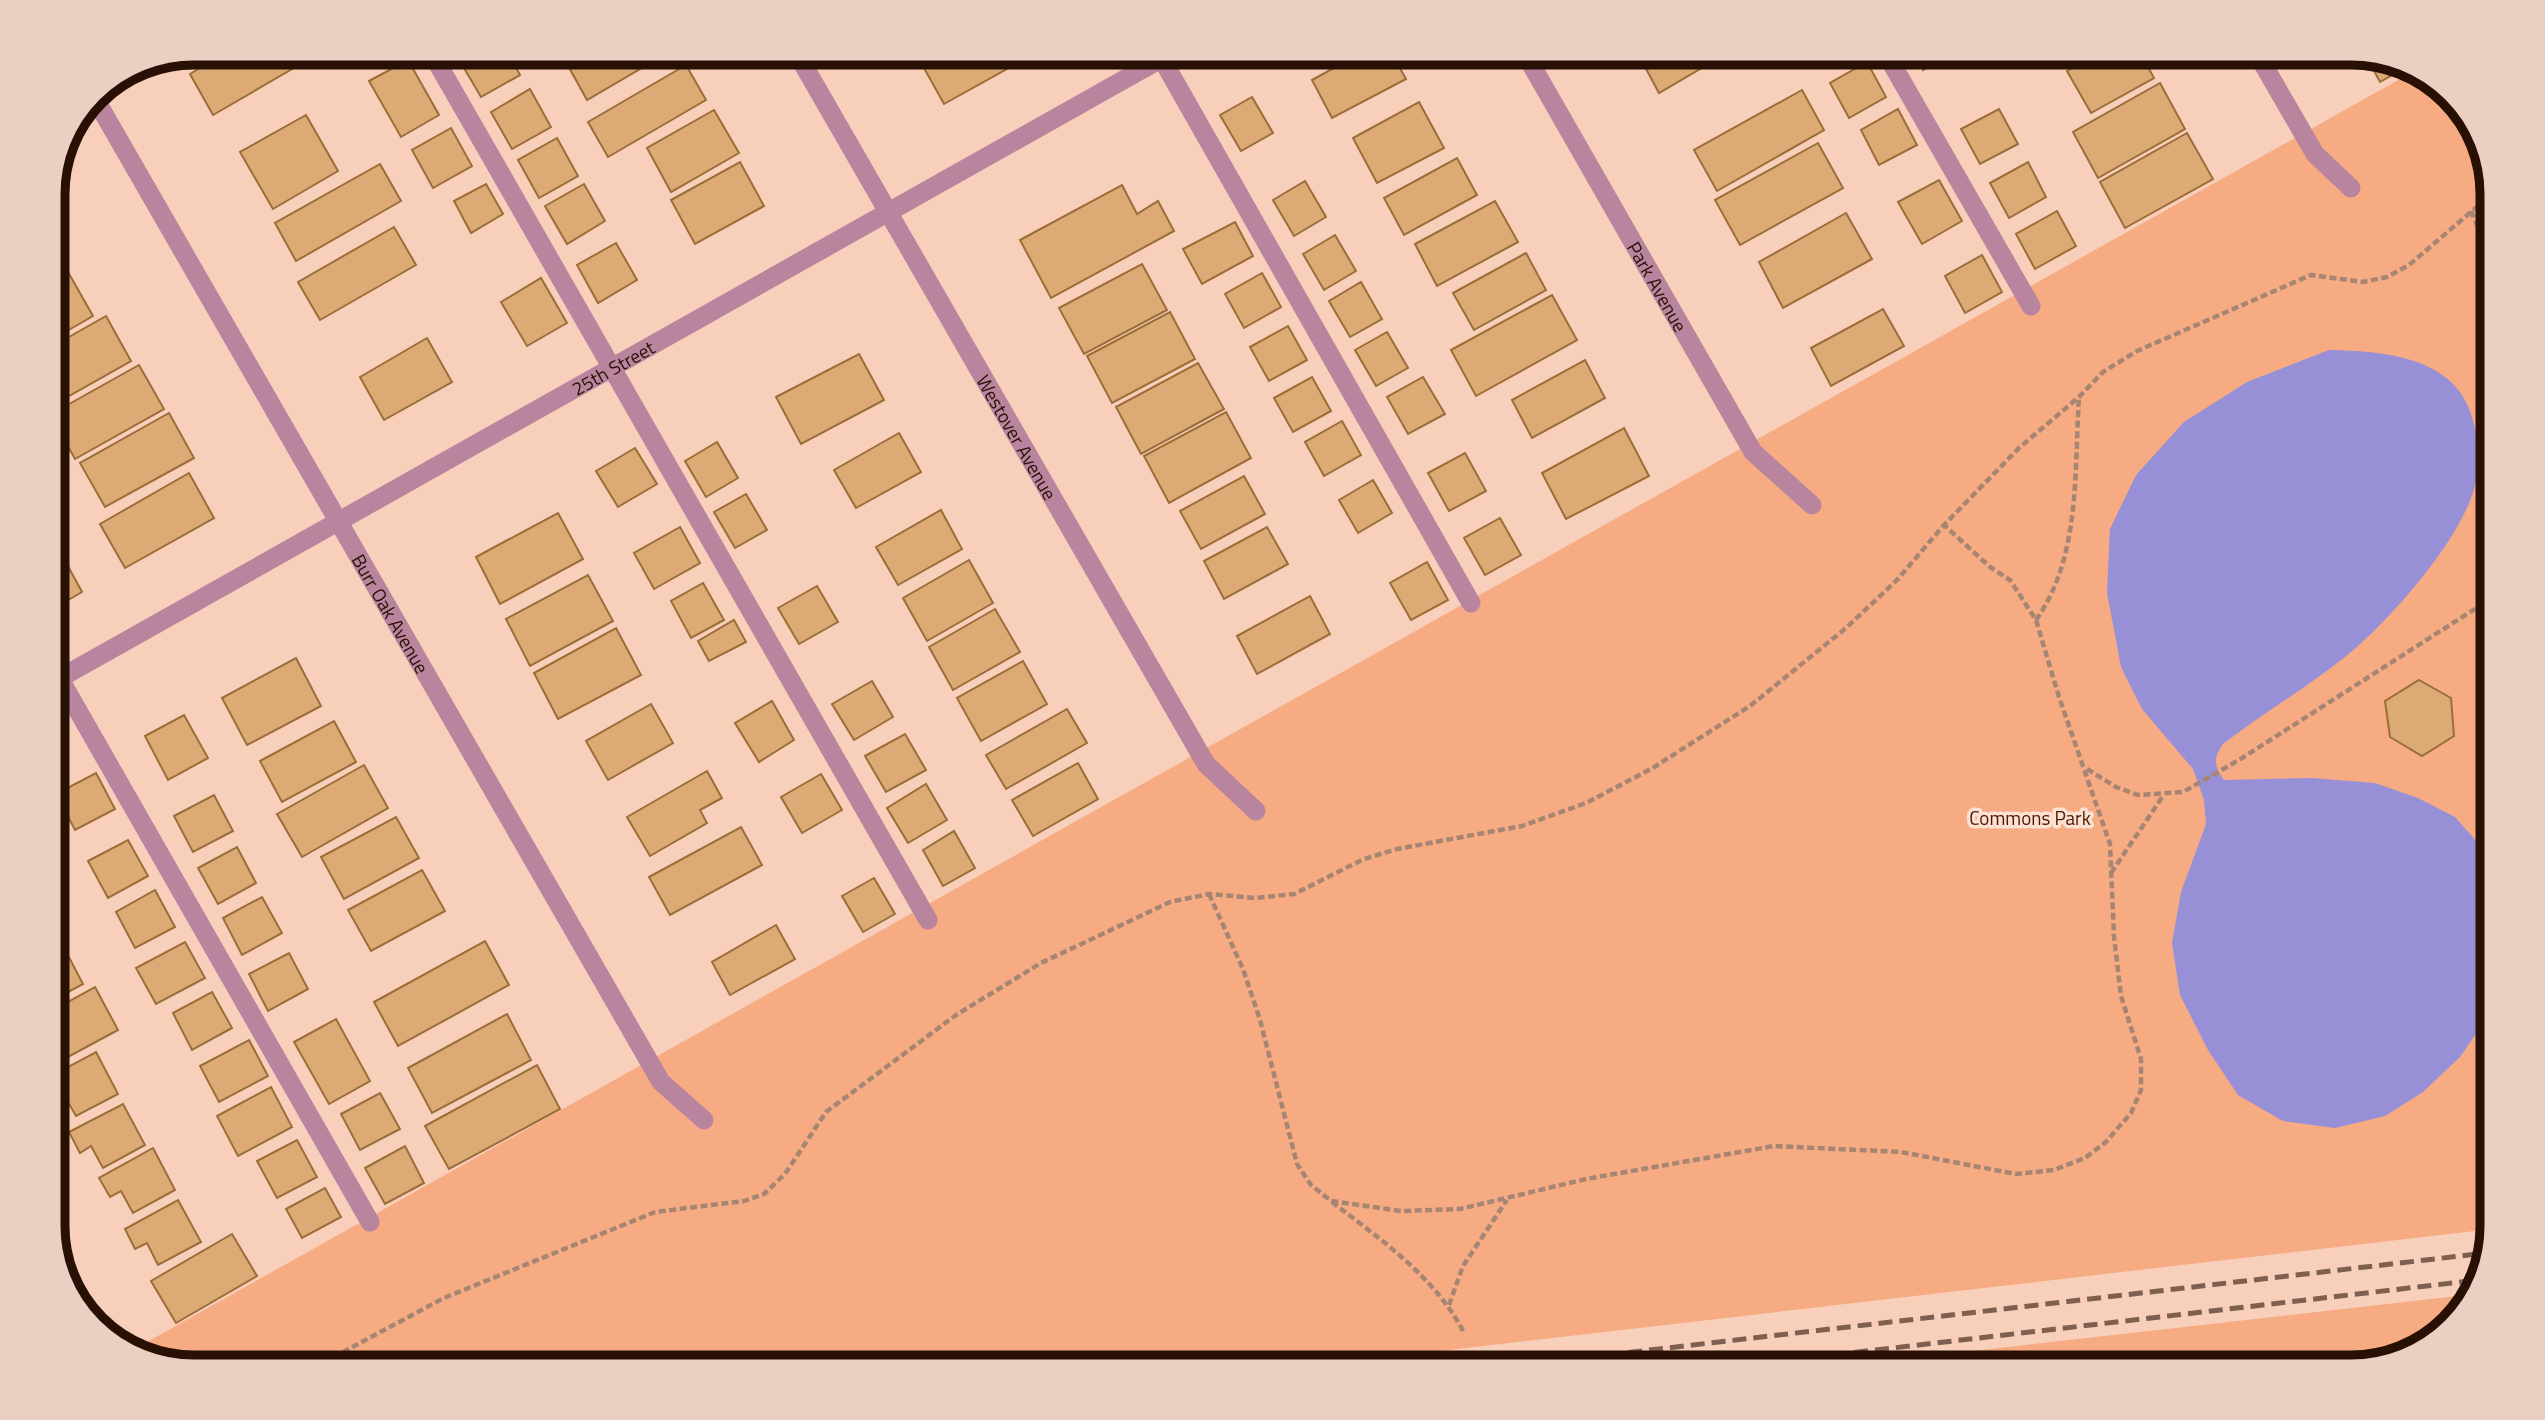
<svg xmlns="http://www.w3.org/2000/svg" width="2545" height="1420" font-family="'Titillium Web',sans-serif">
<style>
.green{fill:#f6ab83}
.water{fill:#9790d7}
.building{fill:#dcab75;stroke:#9b6d38;stroke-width:2}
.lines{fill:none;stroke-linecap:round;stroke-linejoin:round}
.path{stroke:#a78573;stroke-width:4.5;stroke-dasharray:7 3.5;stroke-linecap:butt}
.service{stroke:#b9849e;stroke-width:19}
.minor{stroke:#b9849e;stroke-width:19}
.rail{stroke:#7f6050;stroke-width:5;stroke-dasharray:14 7;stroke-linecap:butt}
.labels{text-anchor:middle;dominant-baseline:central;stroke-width:7;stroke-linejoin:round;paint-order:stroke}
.street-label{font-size:19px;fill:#281104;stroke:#fce0d2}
.park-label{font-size:19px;fill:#481a00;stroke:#fce0d2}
.rim{fill:none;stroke:#281104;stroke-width:9}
</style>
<rect width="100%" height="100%" fill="#f8cfba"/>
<g class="green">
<path d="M2416 70 2422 71 2473 123 2492 185V1229L1303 1367H194L131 1351Z"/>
<path d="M2475 1294 2422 1348 2352 1367H1832Z"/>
</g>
<path class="water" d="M2329 350C2382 351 2455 356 2472 417 2478 440 2481 460 2475 485 2463 538 2387 624 2345 657 2306 688 2263 713 2223 744 2213 758 2214 766 2224 780L2311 778 2375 783 2418 798 2455 817 2478 843 2492 882 2491 1012 2460 1057 2423 1092 2385 1116 2335 1128 2283 1121 2238 1095 2208 1050 2180 995 2172 943 2181 892 2206 824 2204 800 2193 769 2142 709 2121 667 2107 593 2110 529 2136 475 2184 422 2247 382Z"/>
<g class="building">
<path d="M226 52H301L306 61 213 115 190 74Z"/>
<path d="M492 52H508L520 75 481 97 464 68Z"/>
<path d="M583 52H669L587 100 566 62Z"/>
<path d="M930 52H1035L1036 53 944 104 919 59Z"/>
<path d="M1363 52H1391L1406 79 1332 118 1312 80Z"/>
<path d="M1637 52H1729L1659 93Z"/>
<path d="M1914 52H1954L1923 70Z"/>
<path d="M2055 52H2083L2062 64Z"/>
<path d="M2100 52H2140L2154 78 2091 113 2067 71Z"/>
<path d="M2366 56 2407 67 2380 82Z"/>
<path d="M408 60 439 115 401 137 369 81Z"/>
<path d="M1867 62 1886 97 1849 118 1830 83Z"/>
<path d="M686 65 706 100 608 157 588 122Z"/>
<path d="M2160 83 2185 129 2098 178 2073 132Z"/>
<path d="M530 89 551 127 512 149 491 112Z"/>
<path d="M1802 90 1824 130 1717 191 1694 150Z"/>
<path d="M1252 97 1273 133 1241 151 1220 115Z"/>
<path d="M1419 102 1444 148 1377 183 1353 138Z"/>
<path d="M1898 109 1917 145 1879 165 1861 130Z"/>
<path d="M1999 109 2018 144 1980 164 1961 129Z"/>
<path d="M714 110 739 153 671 192 647 148Z"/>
<path d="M306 115 338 171 273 209 240 152Z"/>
<path d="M451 128 472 166 433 188 412 150Z"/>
<path d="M2187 133 2213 179 2125 228 2100 182Z"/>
<path d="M557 138 578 176 539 198 518 160Z"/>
<path d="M1818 143 1843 188 1740 245 1715 200Z"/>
<path d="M1457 158 1477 195 1404 235 1384 198Z"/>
<path d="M740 162 764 206 695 244 671 200Z"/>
<path d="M2028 162 2046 197 2009 218 1990 183Z"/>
<path d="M380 164 401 201 296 261 275 223Z"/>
<path d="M1939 180 1962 221 1922 244 1898 202Z"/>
<path d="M1305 181 1326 217 1294 236 1273 200Z"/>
<path d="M486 184 503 214 471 233 454 201Z"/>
<path d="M584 184 605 221 567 244 545 206Z"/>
<path d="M1122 185 1137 214 1158 201 1174 231 1051 298 1020 240Z"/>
<path d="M1495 201 1518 242 1437 286 1415 244Z"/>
<path d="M2057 211 2076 246 2035 269 2016 234Z"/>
<path d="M1846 213 1872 259 1783 308 1759 262Z"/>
<path d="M1235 222 1253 256 1202 284 1183 249Z"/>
<path d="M394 227 416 265 320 320 298 282Z"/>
<path d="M1335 235 1356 271 1324 290 1303 254Z"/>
<path d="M53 241 66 265 53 273Z"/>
<path d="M616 243 637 280 598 303 577 265Z"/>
<path d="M1526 253 1546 290 1474 330 1453 293Z"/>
<path d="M1982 255 2002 292 1965 313 1945 276Z"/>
<path d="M1142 264 1167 310 1084 354 1059 308Z"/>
<path d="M68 272 93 316 53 339V281Z"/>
<path d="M1262 273 1281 307 1244 328 1225 294Z"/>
<path d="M541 278 567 323 527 346 501 302Z"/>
<path d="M1361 282 1382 319 1350 337 1329 301Z"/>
<path d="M1552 295 1577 340 1476 396 1451 350Z"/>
<path d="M1883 309 1904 346 1831 386 1811 348Z"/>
<path d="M1170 312 1195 359 1112 403 1087 356Z"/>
<path d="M106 316 131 361 53 405V346Z"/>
<path d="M1288 326 1307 360 1269 381 1250 347Z"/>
<path d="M1387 332 1408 368 1376 386 1355 350Z"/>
<path d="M427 338 452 382 384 420 360 377Z"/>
<path d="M859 354 884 400 801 444 776 397Z"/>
<path d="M1585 360 1605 398 1532 438 1512 400Z"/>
<path d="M1198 363 1224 409 1141 454 1116 407Z"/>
<path d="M139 365 164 409 75 459 53 419V413Z"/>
<path d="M1312 377 1331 411 1293 432 1274 398Z"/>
<path d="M1423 377 1445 414 1408 434 1387 397Z"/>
<path d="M1226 412 1251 458 1169 503 1144 456Z"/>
<path d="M169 413 194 458 105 507 80 463Z"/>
<path d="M1342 421 1361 455 1324 476 1305 442Z"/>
<path d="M1624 428 1649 476 1566 519 1542 473Z"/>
<path d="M899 433 921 472 856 508 834 470Z"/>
<path d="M717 442 738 478 706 497 685 461Z"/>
<path d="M635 448 657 484 618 507 596 471Z"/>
<path d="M1465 453 1486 491 1449 511 1428 473Z"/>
<path d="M189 473 214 518 125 568 100 524Z"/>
<path d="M1244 476 1265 514 1201 549 1180 511Z"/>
<path d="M1373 480 1392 513 1358 533 1339 500Z"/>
<path d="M746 494 767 530 735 548 714 512Z"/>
<path d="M53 509 66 533 53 540Z"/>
<path d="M941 510 962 549 898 585 876 547Z"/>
<path d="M558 513 583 559 500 604 476 557Z"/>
<path d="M1500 518 1521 555 1485 575 1464 538Z"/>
<path d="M680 527 700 563 654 589 634 553Z"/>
<path d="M1267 527 1288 564 1224 599 1204 561Z"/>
<path d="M56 544 82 592 53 609V546Z"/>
<path d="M969 560 993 603 927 641 903 598Z"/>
<path d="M1427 562 1448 600 1411 620 1390 583Z"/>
<path d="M588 575 613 621 530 666 506 619Z"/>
<path d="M703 583 724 620 691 638 671 601Z"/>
<path d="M817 586 838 622 799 644 778 608Z"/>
<path d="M1310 596 1330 634 1257 674 1237 636Z"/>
<path d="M995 609 1020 652 953 690 929 647Z"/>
<path d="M734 620 746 642 709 661 698 641Z"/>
<path d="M616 628 641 675 558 719 534 673Z"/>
<path d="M296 658 321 706 247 745 222 698Z"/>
<path d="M1023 661 1047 704 981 741 957 698Z"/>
<path d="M2419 680 2451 698 2454 736 2422 756 2390 737 2385 701Z"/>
<path d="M872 681 893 717 854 740 832 704Z"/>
<path d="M772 701 794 740 759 762 735 723Z"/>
<path d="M651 704 673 743 608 780 586 741Z"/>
<path d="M1067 709 1087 743 1006 789 986 755Z"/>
<path d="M184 715 208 758 168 780 145 736Z"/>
<path d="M334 721 356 762 282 802 260 761Z"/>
<path d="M905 734 926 770 886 792 865 756Z"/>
<path d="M1078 763 1098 799 1033 836 1012 800Z"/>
<path d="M364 765 388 808 302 857 277 814Z"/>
<path d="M707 771 722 798 700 810 707 823 650 856 627 817Z"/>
<path d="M96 773 115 809 75 830 56 794Z"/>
<path d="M821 774 842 810 802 833 781 797Z"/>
<path d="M926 784 947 820 908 843 887 808Z"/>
<path d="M214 795 233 831 193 852 174 816Z"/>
<path d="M396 817 419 858 344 899 321 857Z"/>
<path d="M741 827 762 865 670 915 649 877Z"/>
<path d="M954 831 975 868 943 886 923 850Z"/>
<path d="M128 840 148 876 108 898 88 861Z"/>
<path d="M237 847 256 883 218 904 198 868Z"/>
<path d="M422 870 445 911 371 951 348 910Z"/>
<path d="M874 878 895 914 863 932 842 896Z"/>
<path d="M155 890 175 927 135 948 116 912Z"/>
<path d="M262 897 282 933 242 955 223 918Z"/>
<path d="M776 925 795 959 730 995 712 962Z"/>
<path d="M485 941 509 985 398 1046 374 1002Z"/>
<path d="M61 942 83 984 53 1000V947Z"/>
<path d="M185 942 205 978 156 1004 136 968Z"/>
<path d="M289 953 308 989 268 1011 249 974Z"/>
<path d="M95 987 118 1030 53 1065V1010Z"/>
<path d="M212 992 232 1028 192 1050 173 1013Z"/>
<path d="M507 1014 531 1060 432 1113 408 1068Z"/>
<path d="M336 1019 370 1081 329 1104 294 1042Z"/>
<path d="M249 1040 268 1076 219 1102 200 1066Z"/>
<path d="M96 1052 118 1094 76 1116 64 1095 53 1101V1075Z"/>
<path d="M537 1065 560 1109 449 1169 425 1126Z"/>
<path d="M271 1087 292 1127 238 1156 217 1116Z"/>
<path d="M380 1093 400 1129 360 1150 341 1114Z"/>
<path d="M123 1104 145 1145 103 1168 91 1146 80 1153 69 1132Z"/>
<path d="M297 1140 317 1177 277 1198 257 1161Z"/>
<path d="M405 1146 424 1183 385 1204 365 1168Z"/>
<path d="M153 1148 175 1190 133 1213 121 1191 110 1197 99 1178Z"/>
<path d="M325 1188 341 1217 302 1238 286 1209Z"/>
<path d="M178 1200 201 1242 158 1265 147 1243 135 1249 125 1229Z"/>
<path d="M232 1234 257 1276 176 1323 151 1281Z"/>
</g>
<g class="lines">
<g class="path">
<path d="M2471 211 2492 260"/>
<path d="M2036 620C2081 556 2074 473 2079 398"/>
<path d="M2087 769 2116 787 2138 795 2183 792 2239 760 2492 598"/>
<path d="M2111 873 2163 796"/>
<path d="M1209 894 1243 969 1260 1020 1297 1164 1311 1185 1331 1201 1401 1211 1460 1209 1586 1179 1774 1146 1901 1152 2016 1174 2054 1170 2085 1158 2106 1142 2131 1113 2141 1090V1059L2121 996 2114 937 2110 844 2059 697 2036 620 2010 580 1990 567 1944 525"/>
<path d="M1332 1202C1379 1238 1435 1277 1463 1331"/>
<path d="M1449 1305 1463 1266 1507 1200"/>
<path d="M315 1367 444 1298 655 1212 744 1201 764 1194 785 1174 826 1112 956 1015 1041 963 1170 902 1209 894 1255 898 1294 894 1364 859 1397 849 1522 826 1586 803 1651 769 1750 706 1846 628 1897 580 1944 525 2019 448 2079 397 2103 372 2137 351 2311 275 2363 282 2387 277 2409 265 2492 194"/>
</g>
<g class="service">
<path d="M431 52 928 920"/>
<path d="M1158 52 1471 603"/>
<path d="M1885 52 2031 306"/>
<path d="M53 667 370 1222"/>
</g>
<g class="minor">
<path id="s1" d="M796 52 1206 764 1256 811"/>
<path id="s2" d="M1524 52 1753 452 1812 505"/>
<path d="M2256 52 2315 154 2351 188"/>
<path id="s3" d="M93 95 661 1082 704 1120"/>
<path id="s4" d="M53 682 1173 52"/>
</g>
<g class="rail">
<path d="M1503 1367 2486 1253"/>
<path d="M1729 1367 2478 1280"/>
</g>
</g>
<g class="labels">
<g class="street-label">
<text stroke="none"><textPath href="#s2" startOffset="270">Park Avenue</textPath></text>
<text stroke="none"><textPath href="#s4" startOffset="642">25th Street</textPath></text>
<text stroke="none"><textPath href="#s1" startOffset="444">Westover Avenue</textPath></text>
<text stroke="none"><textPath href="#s3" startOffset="598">Burr Oak Avenue</textPath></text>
</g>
<g class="park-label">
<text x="2030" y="817">Commons Park</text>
</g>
</g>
<path d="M0 0H2545V1420H0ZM194 65H2351A129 129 0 0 1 2480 194V1226A129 129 0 0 1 2351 1355H194A129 129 0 0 1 65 1226V194A129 129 0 0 1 194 65Z" fill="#ebcfc2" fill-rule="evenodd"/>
<path class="rim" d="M194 65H2351A129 129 0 0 1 2480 194V1226A129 129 0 0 1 2351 1355H194A129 129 0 0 1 65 1226V194A129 129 0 0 1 194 65Z"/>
</svg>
